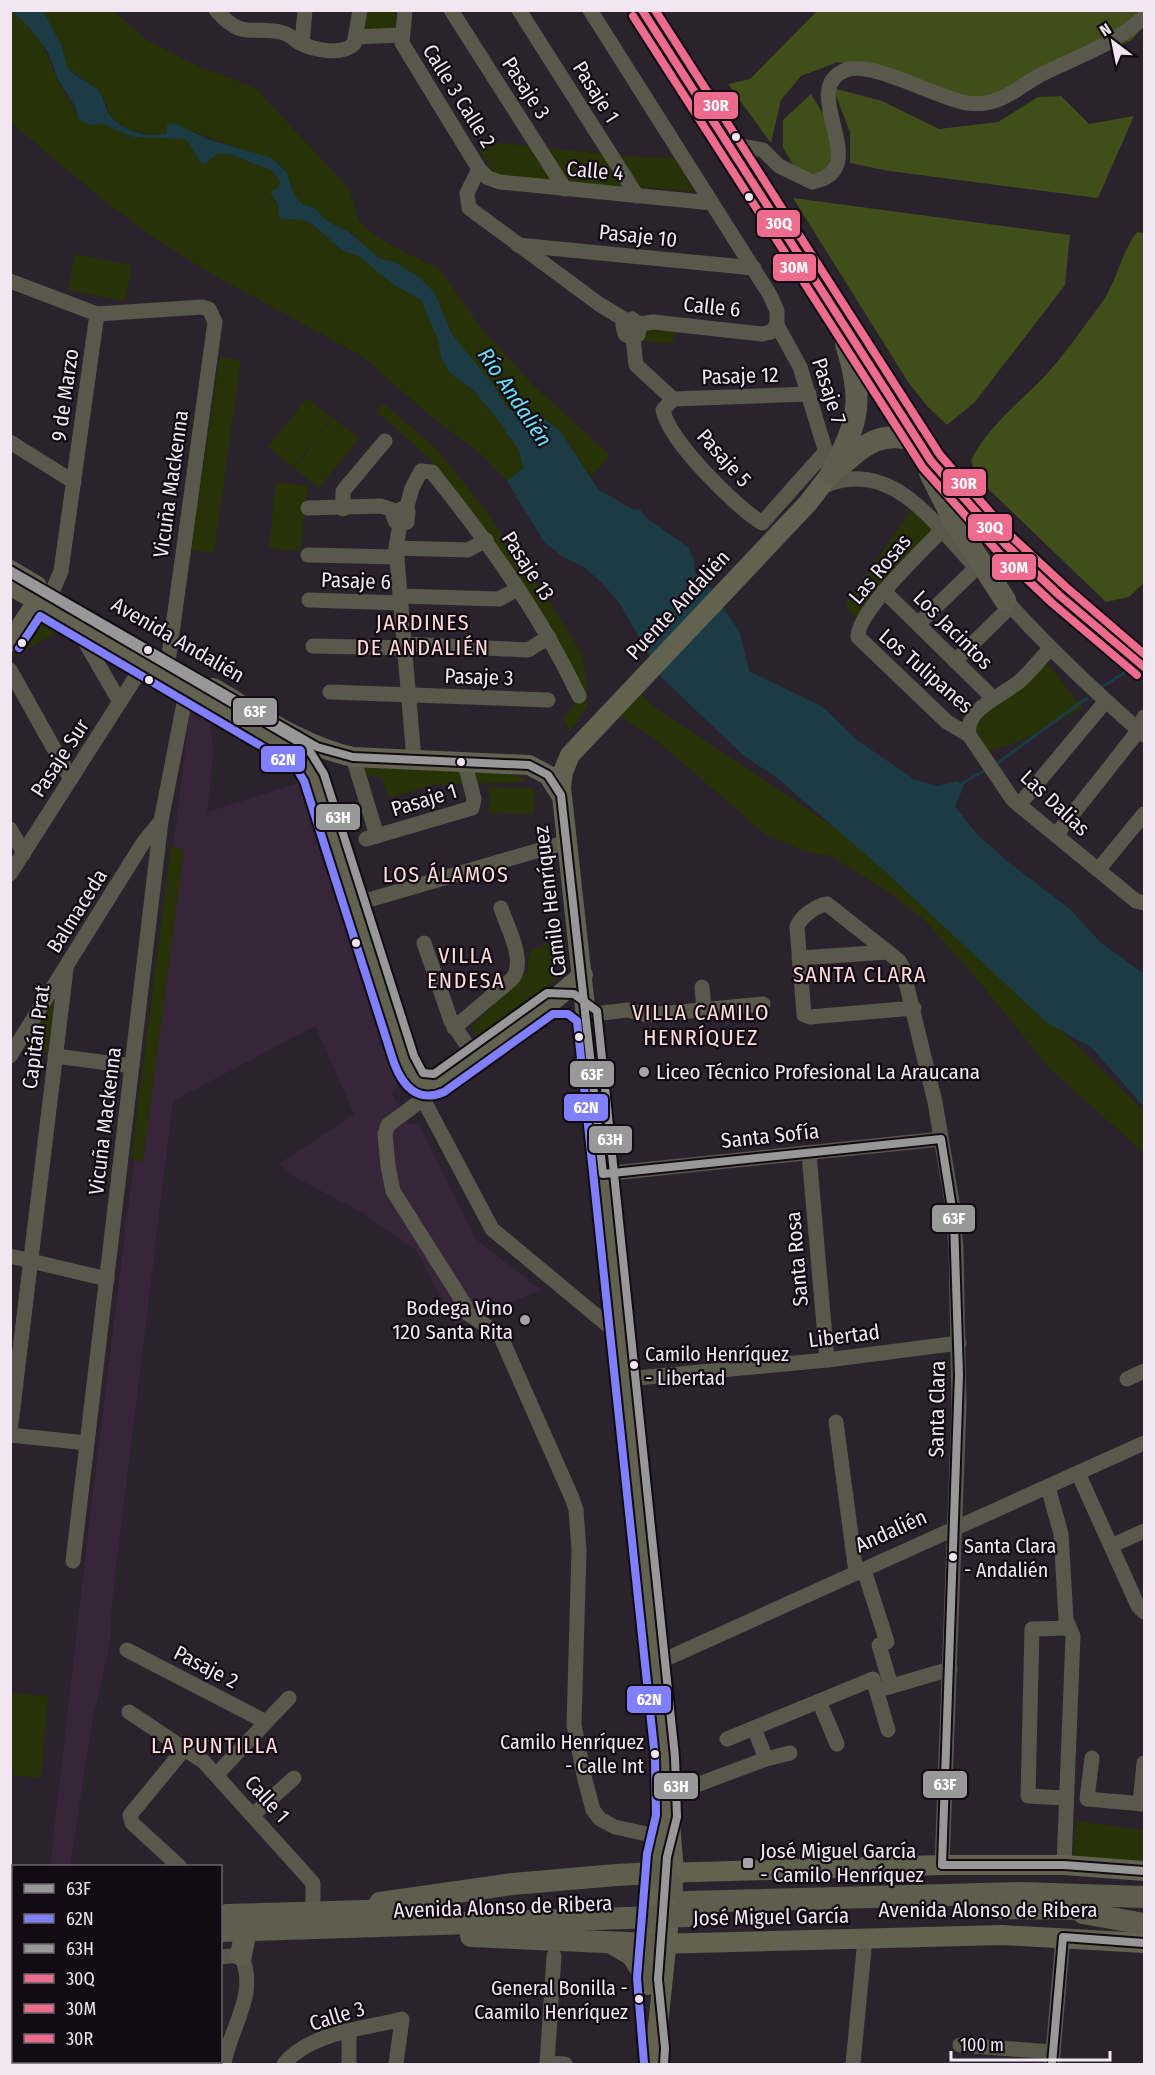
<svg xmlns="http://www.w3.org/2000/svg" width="1155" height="2075" font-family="'Fira Sans Condensed',sans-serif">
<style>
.built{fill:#37253a}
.green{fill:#273206}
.forest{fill:#404e19}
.water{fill:#1b3c45}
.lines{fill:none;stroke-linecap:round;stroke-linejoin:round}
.stream{stroke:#1b3c45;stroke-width:3}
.minor{stroke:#58584b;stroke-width:15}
.major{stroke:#616250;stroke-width:20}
.highway{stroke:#5d5e4d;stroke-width:22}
.highway-bridge{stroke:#5d5e4d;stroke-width:22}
.bus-1-casing{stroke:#120b13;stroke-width:12}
.bus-2-casing{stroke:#120b13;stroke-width:12}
.bus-3-casing{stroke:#120b13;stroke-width:12}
.bus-4-casing{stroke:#120b13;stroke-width:12}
.bus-5-casing{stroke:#120b13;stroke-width:12}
.bus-6-casing{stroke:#120b13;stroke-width:12}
.bus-1{stroke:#989898;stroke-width:8}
.bus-2{stroke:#8080ff;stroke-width:8}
.bus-3{stroke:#989898;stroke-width:8}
.bus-4{stroke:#ed6c8e;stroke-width:8}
.bus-5{stroke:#ed6c8e;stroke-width:8}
.bus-6{stroke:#ed6c8e;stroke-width:8}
.bus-dot{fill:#f1e6f2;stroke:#120b13;stroke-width:2}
.poi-dot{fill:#aba1ad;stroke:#120b13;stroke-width:2}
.labels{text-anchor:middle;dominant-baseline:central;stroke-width:4.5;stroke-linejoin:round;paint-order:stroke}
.bus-label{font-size:20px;fill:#f1e6f2;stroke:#120b13;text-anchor:start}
.street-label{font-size:21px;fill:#f1e6f2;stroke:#120b13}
.poi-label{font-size:21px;fill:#f1e6f2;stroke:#120b13;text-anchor:start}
.water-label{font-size:22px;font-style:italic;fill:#66e0fa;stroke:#120b13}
.neighbourhood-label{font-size:22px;letter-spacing:1.5px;fill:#fedad9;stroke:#120b13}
.line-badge{stroke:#120b13;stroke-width:2}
.badge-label{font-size:16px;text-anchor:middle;font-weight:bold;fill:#fff}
</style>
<rect width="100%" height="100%" fill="#2a222c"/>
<path class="built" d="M191 702 209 716 214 750 207 812 298 783 387 1060 398 1085 392 1094 408 1123 419 1124 476 1239 541 1290 455 1325 417 1251 361 1212 293 1176 280 1163 354 1114 315 1026 173 1101 112 1601 110 1643 92 1723 70 1866H50L91 1507Z"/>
<g class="green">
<path d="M10 11C36 23 47 54 57 78 63 93 74 103 78 119L89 125 103 124 133 137 187 139 205 164C221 146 233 156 251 163 265 168 273 167 280 182L278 188 270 192 279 206 278 211 290 220H302L312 224 344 252 357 255 394 285 421 300 438 340 441 358 450 373 474 391 494 415 520 450 523 468 507 481 481 454 435 420 362 356 215 276 159 241 107 203 11 123Z"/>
<path d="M43 11H114L149 41 200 67 254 87 348 187 359 220 368 230 391 245 440 269 481 328 534 386 610 455 591 477 561 432 543 418 508 409 451 333 435 293 419 277 395 262 380 259 349 231 327 221 313 207 304 205 294 196 291 183 279 163 183 128 167 125 168 133 156 135 132 131 120 124 110 115 104 98 97 90 67 67 62 46Z"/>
<path d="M359 11H396L394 34 355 33Z"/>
<path d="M501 143 606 154 628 189 496 174 479 150Z"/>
<path d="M621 156 674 158 695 192 640 187Z"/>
<path d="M75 254 132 265 125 301 68 290Z"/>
<path d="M647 328 676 332 672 343 644 342Z"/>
<path d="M220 356 241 360 214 553 191 550Z"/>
<path d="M307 398 332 418 293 467 268 447Z"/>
<path d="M383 403 437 449 486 511 553 607 582 654 587 682V707L570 732 563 719 575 702 579 684 563 649 449 493 431 460 377 412Z"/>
<path d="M333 418 359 438 319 488 294 468Z"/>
<path d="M276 482 308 486 300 551 269 548Z"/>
<path d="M912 509 934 531 858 620 845 605Z"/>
<path d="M41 610 70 625 11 658Z"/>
<path d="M1047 663 1083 708 1020 741 982 754 969 735 978 725 979 719Z"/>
<path d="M637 690 656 708 855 841 1020 990 1144 1111V1153L1051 1070 971 972 925 921 888 892 831 856 807 852 765 834 656 740 619 715Z"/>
<path d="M369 767 503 771 525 779V782L432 785 390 798 381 778 364 774 363 769Z"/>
<path d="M489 787 534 788V814L489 813Z"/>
<path d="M171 846 184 850 143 1162 131 1159Z"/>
<path d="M553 941 555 981 480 1038 470 1028 527 972 530 951Z"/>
<path d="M55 999 47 1053 23 1049Z"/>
<path d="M11 1693 48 1696 41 1778 11 1775Z"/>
<path d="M1076 1821 1144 1830V1864L1073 1858Z"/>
</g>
<g class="forest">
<path d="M817 11H1144V25L1132 40 1053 70 990 104 885 71 838 62 801 76 781 100 771 143 728 84 750 79Z"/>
<path d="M833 88 882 101 939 129 998 122 1038 97 1061 96 1089 124 1134 116 1098 198 889 171 850 163V132Z"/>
<path d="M811 94 825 117 837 145 831 175 798 173 783 148V120Z"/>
<path d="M793 198 1070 235 1065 285 975 402 947 425 927 406 908 382Z"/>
<path d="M1137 232 1144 233V583L1129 597 1106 602 977 478 971 460C988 427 1014 407 1040 381 1062 359 1081 330 1100 305 1117 283 1120 254 1137 232Z"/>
</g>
<path class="water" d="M12 11H43L62 46 67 67C75 77 87 81 97 89 104 97 104 106 109 114 120 130 150 140 167 133V124H176L207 139 272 158 287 173 294 195 304 205 313 207 327 221 349 232 380 259 395 262 419 277 435 293 451 333 492 383 508 409 543 418 561 432 598 489 634 510 640 509 645 517 688 547 694 560 695 573 710 587 740 633 749 671 823 707 857 740 915 780 937 786 957 781 964 786 955 806 975 832 1008 862 1070 909 1100 942 1144 974V1107L1092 1048 1046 1022 880 867 776 777 744 756 662 678 620 604 601 582 584 567 562 556 544 542 507 481 523 468 519 450 494 415 474 391 450 373 441 358 438 340 421 300 394 285 357 255 344 252 312 224 302 220 282 219 278 215 279 206 270 192 278 188 280 182C273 167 265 168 251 163 233 156 221 146 205 164L201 163 186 139 133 137 103 124 89 125 78 119 76 108 58 79 48 52 28 26Z"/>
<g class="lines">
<g class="stream">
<path d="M1100 688 1129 670"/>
<path d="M996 764 1087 698"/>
<path d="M959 785 984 771"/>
</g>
<g class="minor">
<path d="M216 10C243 41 252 25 284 33 290 35 295 40 300 43 314 50 341 56 354 44L360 10"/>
<path d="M405 10 402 43 479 169 488 178 500 182 712 203"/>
<path d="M451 10 565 189"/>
<path d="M519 10 637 196"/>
<path d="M590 10 770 295 777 311V325"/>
<path d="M356 37 401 35"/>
<path d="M302 44 305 10"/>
<path d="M742 146 763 150 779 166 812 182C877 170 795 89 846 70 871 60 937 98 967 103 976 104 986 104 994 101 1012 96 1026 82 1042 74 1077 57 1115 44 1144 17"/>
<path d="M479 169 467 193 469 208 599 304 627 321"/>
<path d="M518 245 754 268"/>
<path d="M10 281 97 314"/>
<path d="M640 324 638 335 630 337 625 334 623 326 632 319 640 324 653 322 762 334 771 332 777 325"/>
<path d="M777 325 800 367 828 459"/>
<path d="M633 337 636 365 673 399"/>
<path d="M673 399 663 410C669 441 735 506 762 523L826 451"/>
<path d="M673 399 809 394"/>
<path d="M10 442 74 482"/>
<path d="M823 486C892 457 931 521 974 565"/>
<path d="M308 508 381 506 396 511"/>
<path d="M343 509V491L385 441"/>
<path d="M406 510 412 488 421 471 432 472C488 542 541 615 579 696"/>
<path d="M400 524 395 521 393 515 401 509 408 512 407 522 400 524 396 548 414 759"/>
<path d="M941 531C923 550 857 612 858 637L947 722 969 735"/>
<path d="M396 548 468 550 486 540"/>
<path d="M308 555 397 557"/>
<path d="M884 591 993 698"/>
<path d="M1000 594C1045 645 1093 690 1144 735"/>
<path d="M51 595 61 571 97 314 202 307 209 309 215 322 168 662"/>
<path d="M400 596 499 599 518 589"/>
<path d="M309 600 401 603"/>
<path d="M74 623 120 702"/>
<path d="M918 624 976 568"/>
<path d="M404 644 528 650 549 637"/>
<path d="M313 646 405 648"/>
<path d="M1050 649C1040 659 1031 671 1021 680 1005 695 964 708 969 735L1013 800 1136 901 1144 903"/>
<path d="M955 661 1011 606"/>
<path d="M10 670 71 779"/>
<path d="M330 692 548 700"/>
<path d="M353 757 377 836"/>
<path d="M1019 805 1105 702"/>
<path d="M10 829 24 853"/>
<path d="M1056 835 1139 730 1144 717"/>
<path d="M366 839 472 808 474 799 464 760"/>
<path d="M1098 870 1144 814"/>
<path d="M10 874 144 664"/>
<path d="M355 904 567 842"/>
<path d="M424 943 451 1021 475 1057"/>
<path d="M799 958 888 952"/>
<path d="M702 987 704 1010"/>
<path d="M914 1008 810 1017 804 1015 797 927C800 917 817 905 827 904L899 961 902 966 935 1102 952 1202 956 1249 959 1407 942 1865"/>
<path d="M587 1015 627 1010 647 1015 763 1004"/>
<path d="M454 1028 512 979C527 962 507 927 501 908"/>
<path d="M10 1056 143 843 161 821"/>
<path d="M55 1056 132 1066"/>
<path d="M421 1091 423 1099 492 1229 622 1337"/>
<path d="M423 1099 388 1125 385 1134 388 1166 393 1191 465 1305 467 1313 500 1335 572 1498 576 1510 579 1550 574 1725 585 1780 593 1810 600 1819 615 1827 647 1834"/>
<path d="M809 1154 827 1360"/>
<path d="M603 1174 941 1139"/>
<path d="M10 1256 107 1279"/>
<path d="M626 1379 827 1360 959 1343"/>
<path d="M1127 1379 1144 1371"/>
<path d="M836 1422 856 1573"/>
<path d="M10 1432 66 969"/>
<path d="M10 1435 87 1443"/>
<path d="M1078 1473 1138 1606 1144 1612"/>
<path d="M1048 1487 1061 1534 1066 1619 1073 1636 1064 1865"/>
<path d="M1111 1546 1144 1531"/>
<path d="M73 1561 161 821 187 688"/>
<path d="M864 1570 887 1642 879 1645 891 1686"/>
<path d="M127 1650 266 1722"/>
<path d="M657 1663 1144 1443"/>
<path d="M882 1689 950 1669"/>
<path d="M819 1701 837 1744"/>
<path d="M129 1712 204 1762 313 1883V1913"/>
<path d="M727 1739 873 1679 888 1730"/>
<path d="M1092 1758 1087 1799 1144 1804"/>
<path d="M766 1759 790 1753"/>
<path d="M217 1774 289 1698"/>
<path d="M667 1796 766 1759 754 1728"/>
<path d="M1065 1798 1028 1796 1032 1629 1069 1628"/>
<path d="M1140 1804 1144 1763"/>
<path d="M253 1815 294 1778"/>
<path d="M179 1866 132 1823 130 1815 186 1747"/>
<path d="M220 1957 241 1955C259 1994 230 2027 224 2064"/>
<path d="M960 2045 1053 2052"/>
<path d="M547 2063 565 2064"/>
<path d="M113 2064 115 2062"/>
<path d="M170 2064 171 2062"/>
<path d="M284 2064C310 2032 364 2029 402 2019L396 2064"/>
<path d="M349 2064V2032"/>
<path d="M547 2064 554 1956"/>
<path d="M853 2064 865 1939"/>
<path d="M1052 2064 1063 1937"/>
</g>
<g class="major">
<path d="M10 570 37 586"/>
<path d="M10 585 292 750 303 759 314 777 404 1059C410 1076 419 1093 439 1083L550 1003 583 975"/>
<path d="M10 642 37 602 48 596"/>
<path d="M213 688C258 714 302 746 353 757L529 765 548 775 561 795"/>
<path d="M662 1873 942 1865H1064L1144 1871"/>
<path d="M653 1944 1002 1935 1144 1943"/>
<path d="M648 1985 657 1855 666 1821"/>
<path d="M654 2064 674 1872 658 1675 561 787 563 772 570 755 808 503 831 473"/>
</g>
<g class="highway">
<path d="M642 10 931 461C992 540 1067 604 1144 667"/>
<path d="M839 467C866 444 880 430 917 441"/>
<path d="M831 473C859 422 864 401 846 344"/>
<path d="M930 473 954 521 1005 600"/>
<path d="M686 1902 1019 1893 1144 1897"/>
<path d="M380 1903 513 1884 616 1875 656 1873 667 1879 672 1889"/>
<path d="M998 1908 1100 1909"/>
<path d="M1083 1913 1144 1924"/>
<path d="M227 1915 397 1910"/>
<path d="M10 1921H14"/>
<path d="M220 1931 625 1918"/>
<path d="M471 1936 650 1944"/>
<path d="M10 1937H14"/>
<path d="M613 1944 632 1955 647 1979"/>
<path d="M241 1955 246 1930"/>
</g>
<path class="highway-bridge" d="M625 1918 688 1916"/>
<g class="bus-1-casing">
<g id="bus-1">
<path d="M10 570 317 747 353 757 529 765 548 775 561 795 603 1174 941 1139 954 1221 959 1375 942 1865H1064L1144 1871"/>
<path d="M1052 2064 1063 1937 1144 1943"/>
</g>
</g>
<g class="bus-2-casing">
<path id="bus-2" d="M19 648 40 616 295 766 304 781 394 1063C403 1087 418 1103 444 1092L553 1014H568L577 1021 655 1758 656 1815 647 1854 637 1978 644 2063"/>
</g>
<g class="bus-3-casing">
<path id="bus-3" d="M15 576 297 741 311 753 324 774 414 1056 423 1073 434 1074 547 993 574 994 597 1011 675 1757 677 1817 667 1857 658 1979 665 2048 664 2064"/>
</g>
<g class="bus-4-casing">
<path id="bus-4" d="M642 10 931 461 1005 544 1059 595 1144 667"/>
</g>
<g class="bus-5-casing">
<path id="bus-5" d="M633 16 923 468 998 552 1052 603 1137 675"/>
</g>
<g class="bus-6-casing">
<path id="bus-6" d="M655 10 940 455 1012 537 1066 587 1144 654"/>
</g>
<use href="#bus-1" class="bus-1"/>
<use href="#bus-2" class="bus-2"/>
<use href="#bus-3" class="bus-3"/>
<use href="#bus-4" class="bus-4"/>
<use href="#bus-5" class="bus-5"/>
<use href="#bus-6" class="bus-6"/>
</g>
<g class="bus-dot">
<circle cx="736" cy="137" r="5"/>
<circle cx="749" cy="197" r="5"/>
<circle cx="22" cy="643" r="5"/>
<circle cx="148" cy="650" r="5"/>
<circle cx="149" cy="680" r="5"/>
<circle cx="461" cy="762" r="5"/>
<circle cx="356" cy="943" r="5"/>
<circle cx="579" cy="1037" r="5"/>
<circle cx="634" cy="1365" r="5"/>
<circle cx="953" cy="1557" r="5"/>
<circle cx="655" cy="1754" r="5"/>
<circle cx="639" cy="1999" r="5"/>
</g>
<g class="poi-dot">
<circle cx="644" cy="1072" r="6"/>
<circle cx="525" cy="1320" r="6"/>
<rect x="742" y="1857" width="12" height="12" rx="3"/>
</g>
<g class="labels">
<g class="bus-label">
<text x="645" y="1354">Camilo Henríquez<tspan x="645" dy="24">- Libertad</tspan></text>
<text x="964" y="1546">Santa Clara<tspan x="964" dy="24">- Andalién</tspan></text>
<text x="644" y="1742" text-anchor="end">Camilo Henríquez<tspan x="644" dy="24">- Calle Int</tspan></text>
<text x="628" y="1988" text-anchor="end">General Bonilla -<tspan x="628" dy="24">Caamilo Henríquez</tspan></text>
</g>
<g class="street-label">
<text transform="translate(526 88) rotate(57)">Pasaje 3</text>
<text transform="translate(596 92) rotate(58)">Pasaje 1</text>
<text transform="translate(459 96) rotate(58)">Calle 3 Calle 2</text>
<text transform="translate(595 171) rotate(5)">Calle 4</text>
<text transform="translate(638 236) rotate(6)">Pasaje 10</text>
<text transform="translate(712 307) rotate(6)">Calle 6</text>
<text transform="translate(740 376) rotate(-2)">Pasaje 12</text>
<text transform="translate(829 391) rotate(72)">Pasaje 7</text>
<text transform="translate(65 395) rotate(-82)">9 de Marzo</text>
<text transform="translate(724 458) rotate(48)">Pasaje 5</text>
<text transform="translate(171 484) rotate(-82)">Vicuña Mackenna</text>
<text transform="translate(528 566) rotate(57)">Pasaje 13</text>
<text transform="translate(880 569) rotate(-50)">Las Rosas</text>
<text transform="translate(356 581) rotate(2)">Pasaje 6</text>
<text transform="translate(678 605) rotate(-47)">Puente Andalién</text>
<text transform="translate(953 630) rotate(45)">Los Jacintos</text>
<text transform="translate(178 640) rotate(30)">Avenida Andalién</text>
<text transform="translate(926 671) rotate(41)">Los Tulipanes</text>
<text transform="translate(479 677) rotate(2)">Pasaje 3</text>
<text transform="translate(60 758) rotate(-57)">Pasaje Sur</text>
<text transform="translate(424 800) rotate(-17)">Pasaje 1</text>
<text transform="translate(1055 803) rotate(43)">Las Dalias</text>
<text transform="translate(550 901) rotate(-97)">Camilo Henríquez</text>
<text transform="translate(77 911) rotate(-58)">Balmaceda</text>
<text transform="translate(36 1037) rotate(-83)">Capitán Prat</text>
<text transform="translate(105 1121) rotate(-83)">Vicuña Mackenna</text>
<text transform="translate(770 1136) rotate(-6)">Santa Sofía</text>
<text transform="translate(797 1259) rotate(-95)">Santa Rosa</text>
<text transform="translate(844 1336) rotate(-7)">Libertad</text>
<text transform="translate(937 1409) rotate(-89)">Santa Clara</text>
<text transform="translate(891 1531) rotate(-24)">Andalién</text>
<text transform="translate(206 1667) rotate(27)">Pasaje 2</text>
<text transform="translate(267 1799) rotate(48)">Calle 1</text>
<text transform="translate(503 1907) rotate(-2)">Avenida Alonso de Ribera</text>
<text x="988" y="1910">Avenida Alonso de Ribera</text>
<text transform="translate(771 1917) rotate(-1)">José Miguel García</text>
<text transform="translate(337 2016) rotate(-17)">Calle 3</text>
</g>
<g class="poi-label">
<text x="656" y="1072">Liceo Técnico Profesional La Araucana</text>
<text x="513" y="1308" text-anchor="end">Bodega Vino<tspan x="513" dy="24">120 Santa Rita</tspan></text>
<text x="760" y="1851">José Miguel García<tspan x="760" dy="24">- Camilo Henríquez</tspan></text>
</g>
<g class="water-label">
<text transform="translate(515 397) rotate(56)">Río Andalién</text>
</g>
<g class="neighbourhood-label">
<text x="423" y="622">JARDINES<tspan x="423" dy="25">DE ANDALIÉN</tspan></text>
<text x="446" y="874">LOS ÁLAMOS</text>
<text x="466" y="955">VILLA<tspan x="466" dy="25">ENDESA</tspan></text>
<text x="860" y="974">SANTA CLARA</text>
<text x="701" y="1012">VILLA CAMILO<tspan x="701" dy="25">HENRÍQUEZ</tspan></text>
<text x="215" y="1745">LA PUNTILLA</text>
</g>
</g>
<g class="line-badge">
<rect x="693" y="91" width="46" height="29" rx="6" fill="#ed6c8e"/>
<rect x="756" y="209" width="45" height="29" rx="6" fill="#ed6c8e"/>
<rect x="772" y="253" width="45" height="29" rx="6" fill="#ed6c8e"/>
<rect x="942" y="468" width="45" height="29" rx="6" fill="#ed6c8e"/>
<rect x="967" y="513" width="46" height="29" rx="6" fill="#ed6c8e"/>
<rect x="991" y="553" width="46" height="28" rx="6" fill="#ed6c8e"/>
<rect x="232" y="697" width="46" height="29" rx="6" fill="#989898"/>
<rect x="260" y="745" width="46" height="28" rx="6" fill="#8080ff"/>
<rect x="315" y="803" width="46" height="28" rx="6" fill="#989898"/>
<rect x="569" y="1060" width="46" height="28" rx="6" fill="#989898"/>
<rect x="563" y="1093" width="46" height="29" rx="6" fill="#8080ff"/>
<rect x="588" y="1125" width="45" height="29" rx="6" fill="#989898"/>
<rect x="931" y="1204" width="45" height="29" rx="6" fill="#989898"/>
<rect x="626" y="1685" width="46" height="29" rx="6" fill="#8080ff"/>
<rect x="922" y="1770" width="46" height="29" rx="6" fill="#989898"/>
<rect x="653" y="1772" width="46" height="28" rx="6" fill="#989898"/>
</g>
<g class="badge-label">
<text x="716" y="111">30R</text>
<text x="779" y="229">30Q</text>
<text x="794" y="273">30M</text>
<text x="964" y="489">30R</text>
<text x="990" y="533">30Q</text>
<text x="1014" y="573">30M</text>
<text x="255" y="717">63F</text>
<text x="283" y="765">62N</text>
<text x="338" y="823">63H</text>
<text x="592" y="1080">63F</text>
<text x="586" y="1113">62N</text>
<text x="610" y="1145">63H</text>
<text x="954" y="1224">63F</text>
<text x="649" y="1705">62N</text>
<text x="945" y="1790">63F</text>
<text x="676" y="1792">63H</text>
</g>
<rect width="1155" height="2075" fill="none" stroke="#f1e6f2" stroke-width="24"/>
<rect x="12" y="1865" width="210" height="198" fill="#120b13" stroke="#6b636c" stroke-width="1.5"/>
<rect x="24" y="1884" width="30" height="9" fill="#989898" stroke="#6b636c" stroke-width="1.5"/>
<text x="66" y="1895" font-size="18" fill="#f1e6f2">63F</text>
<rect x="24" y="1914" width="30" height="9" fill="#8080ff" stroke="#6b636c" stroke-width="1.5"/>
<text x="66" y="1925" font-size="18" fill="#f1e6f2">62N</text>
<rect x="24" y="1944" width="30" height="9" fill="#989898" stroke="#6b636c" stroke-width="1.5"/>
<text x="66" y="1955" font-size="18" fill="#f1e6f2">63H</text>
<rect x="24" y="1974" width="30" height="9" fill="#ed6c8e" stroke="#6b636c" stroke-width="1.5"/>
<text x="66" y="1985" font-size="18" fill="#f1e6f2">30Q</text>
<rect x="24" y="2004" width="30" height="9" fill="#ed6c8e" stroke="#6b636c" stroke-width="1.5"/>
<text x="66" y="2015" font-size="18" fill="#f1e6f2">30M</text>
<rect x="24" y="2034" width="30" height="9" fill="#ed6c8e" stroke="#6b636c" stroke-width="1.5"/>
<text x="66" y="2045" font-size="18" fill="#f1e6f2">30R</text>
<g transform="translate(1113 42) rotate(328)" stroke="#120b13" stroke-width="4.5" paint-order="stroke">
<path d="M0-4.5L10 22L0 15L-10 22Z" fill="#f1e6f2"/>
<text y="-9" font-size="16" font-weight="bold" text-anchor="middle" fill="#f1e6f2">N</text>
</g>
<path d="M951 2051v9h159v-9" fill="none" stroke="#f1e6f2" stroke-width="3"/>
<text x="960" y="2051" font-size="18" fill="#f1e6f2" stroke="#120b13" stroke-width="4.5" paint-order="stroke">100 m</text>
</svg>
